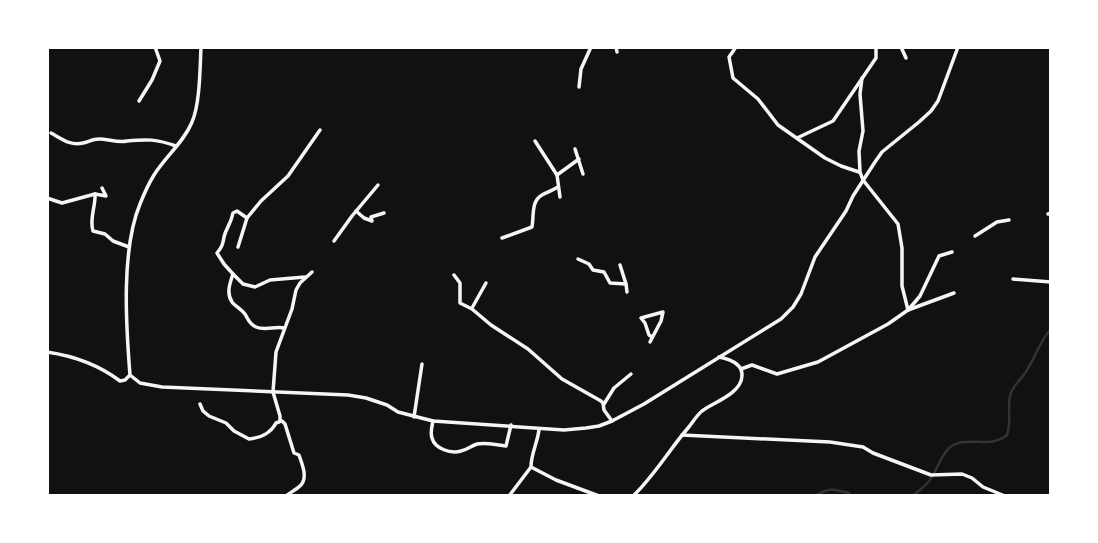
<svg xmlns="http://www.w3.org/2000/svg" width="1098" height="543" font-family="Figtree,sans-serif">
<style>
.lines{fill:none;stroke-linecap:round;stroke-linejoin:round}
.stream{stroke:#333;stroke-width:2.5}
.minor{stroke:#f5f5f5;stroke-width:3.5}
</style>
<rect width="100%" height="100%" fill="#111"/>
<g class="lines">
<g class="stream">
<path d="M815 496C829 487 834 489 849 493L850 496"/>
<path d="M912 496C919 491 928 484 932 477 938 467 941 456 949 448 965 434 989 450 1007 435 1012 420 1007 410 1010 396 1012 386 1020 381 1025 373 1035 359 1039 342 1051 329"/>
</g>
<g class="minor">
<path d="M201 47C200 68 200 104 192 122 184 142 165 157 154 175 149 183 144 194 140 204 121 250 126 325 130 375L140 383 162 387 348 395 366 398 387 405 398 412 433 421 564 430 586 428 599 426 612 421 644 404 781 319 793 307 801 294 815 257 846 211 853 196 875 162 882 152 919 122 931 111 938 101 958 47"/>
<path d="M616 47 617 52"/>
<path d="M736 47 729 57 733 78 758 99 778 125 825 158 841 166 859 172"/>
<path d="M901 47 906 58"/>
<path d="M862 78 860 94 863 131 859 151 860 172 863 180 898 224 902 248V286L908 310"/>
<path d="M579 87 581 69 591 47"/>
<path d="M139 101 152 80 160 61 155 47"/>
<path d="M51 133C62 139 70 146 83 143 88 142 93 139 99 139 108 139 118 143 127 141 148 139 156 139 176 146"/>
<path d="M797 138 833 121 876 58V47"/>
<path d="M535 141 557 175"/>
<path d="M575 149 583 174"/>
<path d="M95 194 106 196 102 188"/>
<path d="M560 197 557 175 579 159"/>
<path d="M47 198 62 203 95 194C96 206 89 218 93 231L105 234 113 241 129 247"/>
<path d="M356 211 364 218 372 221 371 217 384 213"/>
<path d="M1048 214 1051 213"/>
<path d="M247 218 237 211 233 213C231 224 226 228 224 237 223 244 222 247 217 253L224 264 233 274C230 283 226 293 232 302 235 306 241 309 245 314 248 319 249 324 256 327 265 331 275 326 284 328"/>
<path d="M975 236 997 222 1009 220"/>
<path d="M502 238 532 227C534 216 531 201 542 195 548 192 553 190 558 187"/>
<path d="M334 241 352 216 378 185"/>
<path d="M238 247 247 218 261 201 288 176 320 130"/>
<path d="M578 259 589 264 593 270 604 272 610 283 626 284"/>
<path d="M620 265 626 284 627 292"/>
<path d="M233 274 243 284 255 287 270 280 305 277"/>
<path d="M454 275 460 283V303L472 309 491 325 528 349 562 379 601 401 603 403 604 410 612 421"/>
<path d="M1013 279 1051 282"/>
<path d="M472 308 486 283"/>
<path d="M909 309 920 296 939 256 952 252"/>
<path d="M650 342 661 321 663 312 641 318 645 323 649 335 652 337"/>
<path d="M47 352C74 356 99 365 120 381L125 380 130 375"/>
<path d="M741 369 752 365 777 374 818 362 888 324 908 310 954 293"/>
<path d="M200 404 203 411 209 416 226 423 234 431 249 439C260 438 271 433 276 423L279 422"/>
<path d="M604 404 614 388 631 374"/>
<path d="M414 417 422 364"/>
<path d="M433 421C432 426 430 433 432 438 435 449 451 454 461 451 467 450 471 446 477 444 486 442 496 445 506 446L511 425"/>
<path d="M539 429C538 442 531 453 531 467L556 480 599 496"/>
<path d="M682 435 830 442 863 447 873 453 931 475 962 474 972 478 983 487 1005 496"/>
<path d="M286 496C291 492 297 489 301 485 308 477 302 464 299 455L294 453 285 424 282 421H280V416L273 392 276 352 292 309 296 290 300 283 312 272"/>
<path d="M509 496 531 467"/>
<path d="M633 496C654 476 669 450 688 428 693 422 697 415 702 411 714 402 741 394 742 376 743 363 729 359 719 357"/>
</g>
</g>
<rect width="1098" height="543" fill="none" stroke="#ffffff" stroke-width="98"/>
</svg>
